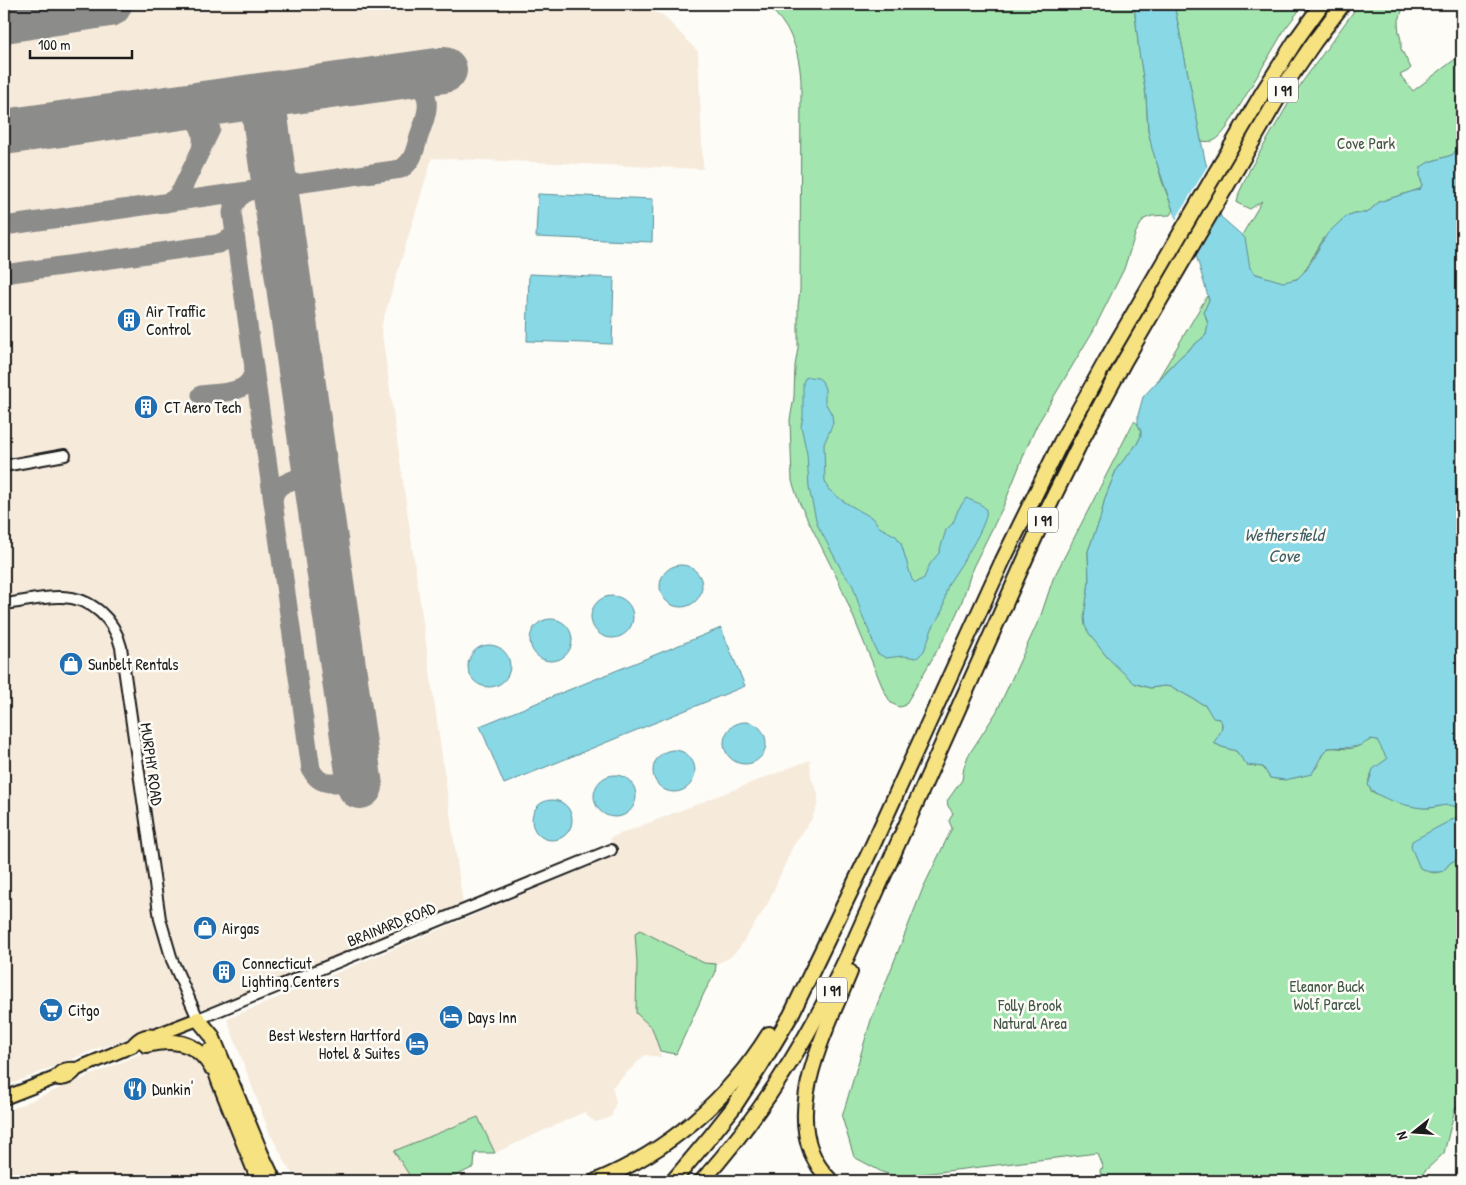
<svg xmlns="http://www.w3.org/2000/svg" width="1466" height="1185" font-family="'Patrick Hand',sans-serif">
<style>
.built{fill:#f6eada}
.green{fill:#a2e5af;stroke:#5f8066}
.water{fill:#89d8e6;stroke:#5d8d95}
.pier{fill:#fdfcf7}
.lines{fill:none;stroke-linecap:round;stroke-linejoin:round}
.taxiway{stroke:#8c8c8a;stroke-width:19}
.runway{stroke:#8c8c8a;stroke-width:46}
.minor-casing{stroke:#1c1c1c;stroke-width:14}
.major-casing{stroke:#1c1c1c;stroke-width:16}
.highway-casing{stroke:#1c1c1c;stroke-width:18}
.minor{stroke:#fdfcf7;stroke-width:10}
.major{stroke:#f7e281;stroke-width:12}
.highway{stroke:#f7e281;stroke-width:14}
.labels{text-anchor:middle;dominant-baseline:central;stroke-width:5;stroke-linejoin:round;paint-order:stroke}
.shield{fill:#fdfcf7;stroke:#605f5e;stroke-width:1}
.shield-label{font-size:15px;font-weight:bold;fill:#1c1c1c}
.park-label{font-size:16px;fill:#445848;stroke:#fdfcf7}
.poi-label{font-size:16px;fill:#1c1c1c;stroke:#fdfcf7;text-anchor:start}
.street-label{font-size:16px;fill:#1c1c1c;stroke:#fdfcf7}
.water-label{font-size:18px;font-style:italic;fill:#425e63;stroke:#fdfcf7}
</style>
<rect width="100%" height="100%" fill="#fdfcf7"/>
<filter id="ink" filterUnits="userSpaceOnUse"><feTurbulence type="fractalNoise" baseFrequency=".02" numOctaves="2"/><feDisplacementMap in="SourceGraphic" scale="10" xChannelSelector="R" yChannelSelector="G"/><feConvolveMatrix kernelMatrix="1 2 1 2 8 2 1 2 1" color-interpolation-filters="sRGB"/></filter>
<g filter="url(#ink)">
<g class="built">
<path d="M4 4H630L663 15 698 52 703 169 432 158 381 327 463 904 293 974 102 1048 101 1047 4 1087Z"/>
<path d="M810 760 811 778 818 793V804L811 820 793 846 767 905 739 948 729 958 716 964 704 963 640 930 635 933 637 962 636 1013 652 1028 661 1057 645 1055 612 1087 616 1102 611 1117 596 1122 588 1117 584 1112 495 1153 478 1117 394 1151 413 1181H296L269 1132 227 1019 616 855 610 838Z"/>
<path d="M159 1046 190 1050 206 1068 226 1113 252 1181H4V1112Z"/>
</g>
<g class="green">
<path d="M767 4H1134L1139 50 1146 96 1148 131 1162 181 1173 210 1170 215 1152 216 1144 219 1136 232 1124 269 1093 331 1037 425 1027 447 1003 507 973 567 961 604 949 630 907 702 904 706 899 707 891 703 884 691 839 582 799 502 792 481 790 420 794 397 795 366 798 348V306L800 290 801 81C800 63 796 41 785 26 780 18 773 11 767 4Z"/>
<path d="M1174 4H1304L1285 29 1226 129C1217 140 1215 143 1201 141Z"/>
<path d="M1359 4H1404L1398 24 1399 32 1401 40V49L1411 68 1408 71 1400 75 1413 91 1462 54V144L1452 155 1429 162 1422 167 1420 174 1422 185 1420 189 1379 202 1367 213H1355L1346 216 1324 238 1301 277 1288 282 1283 283 1254 273 1248 266 1239 240 1262 201 1250 209 1237 203 1239 193 1250 169 1290 101 1303 81Z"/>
<path d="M1207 296 1209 300 1204 311 1208 324 1206 335 1179 358 1157 381Z"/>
<path d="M1134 421 1138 424 1141 431V436L1137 444 1117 468 1105 498 1100 519 1088 551 1089 582 1085 614 1087 630 1107 657 1136 684 1150 688 1164 686 1172 687 1206 706 1215 718 1221 720C1224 729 1219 735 1214 743L1222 747 1236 751 1247 765 1263 767 1270 778C1282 781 1308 778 1316 768 1321 763 1320 755 1329 748 1337 747 1345 750 1353 748 1361 746 1368 739 1376 739 1378 741 1386 755 1387 759 1377 767 1363 776 1371 791 1383 798 1415 809 1429 808 1442 807 1447 801 1460 808L1462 812 1459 816 1436 829 1415 855 1420 868 1434 873 1443 871 1450 863 1462 856V1102L1455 1109 1444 1153 1424 1172 1418 1181H1101L1100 1169 1103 1168 1097 1153 897 1177 882 1172 854 1157 842 1117 871 1020 923 888 952 828 949 821 953 813 948 806 947 801 962 780 964 767 968 756 997 711 1041 615 1053 579Z"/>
<path d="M640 930 704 963 716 964 715 974 705 991 676 1054 660 1051 652 1028 636 1013 637 962 635 933Z"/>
<path d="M478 1117 495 1153H475L474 1167 447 1180 413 1181 394 1151Z"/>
</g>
<g class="water">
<path d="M1134 4H1174L1205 160 1221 217 1245 238 1250 268 1256 274 1283 282 1297 279 1307 269 1327 234 1346 216 1355 213H1367L1379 202 1420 189 1422 185 1420 174 1421 167 1429 162 1452 155 1462 144V856L1450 863 1443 871 1439 872H1429L1420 868 1411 847 1412 841 1459 816 1462 812 1460 809C1447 801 1439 808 1425 808 1412 808 1373 798 1368 785L1373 769 1387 759 1377 740 1371 739C1356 751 1345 746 1328 748L1322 755 1312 774 1285 780 1270 778 1263 767 1247 765 1236 751 1222 747 1214 743C1218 734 1226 729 1220 719L1213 718 1206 706 1172 687 1164 686 1150 688 1134 683 1107 657 1089 634 1085 626 1084 617 1089 582 1088 551 1100 519 1105 498 1117 468 1137 444 1141 436V431L1138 425V415L1143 397 1179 358 1206 335 1208 324 1204 311 1209 300 1196 255 1175 216 1152 149 1148 129 1146 96 1139 52Z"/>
<path d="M538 194 653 199 652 242 536 237Z"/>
<path d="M529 274 614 278 612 344 527 341Z"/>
<path d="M809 377 818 378 822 381 825 389V402L832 415 833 423 824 444 825 481 828 489 843 501 874 519 879 527 896 536 901 543 912 580 916 583 924 578 930 564 939 553 946 530 953 523 958 510 966 498C972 501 984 504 986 510 990 522 957 571 949 583L946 591 943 609 932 629 924 651 917 658 903 656 886 658 877 653 869 631 863 618 853 586 842 571 817 524 809 488 807 454 801 426 803 416V383L805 378Z"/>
<circle cx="681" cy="586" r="21"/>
<circle cx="612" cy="617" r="21"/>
<circle cx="551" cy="640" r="21"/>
<path d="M721 628 745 686 504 784 480 726Z"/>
<circle cx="489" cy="666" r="21"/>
<circle cx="745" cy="743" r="21"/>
<circle cx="674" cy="771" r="21"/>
<circle cx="615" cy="796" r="21"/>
<circle cx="552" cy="820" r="20"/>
</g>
<path class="pier" d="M1209 163 1222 211 1195 258 1175 221Z"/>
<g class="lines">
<g class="taxiway">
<path d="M162 110C186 111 208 121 201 150"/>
<path d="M250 191C239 195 233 202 232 213L311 769C320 790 341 782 359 780"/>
<path d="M166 203 174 199 181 191 211 129"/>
<path d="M4 226 401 169C414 161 415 149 419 136 422 127 426 118 427 109 430 83 407 78 387 78"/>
<path d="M4 274 218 244 231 238 235 231"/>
<path d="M201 395C222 392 252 395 254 368"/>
<path d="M293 481C308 483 314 490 320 502"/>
<path d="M273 501C276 473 306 490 314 454"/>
</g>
<g class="runway">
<path d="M4 20 109 4"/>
<path d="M262 96 360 786"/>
<path d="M4 132 444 70"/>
</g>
<g class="minor-casing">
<g id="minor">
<path d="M4 466 65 455"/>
<path d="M4 604C23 602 43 596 62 597 92 598 114 619 121 647L160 919 172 960 198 1019 611 850"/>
</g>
</g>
<g class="major-casing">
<g id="major">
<path d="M55 1078C65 1081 71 1077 77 1069L132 1046C138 1039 144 1034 154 1036L198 1019"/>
<path d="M4 1098 55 1078C62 1069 67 1068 77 1069"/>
</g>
</g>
<g class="highway-casing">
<g id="highway">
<path d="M198 1019 212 1036 261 1154 274 1181"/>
<path d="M146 1045C173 1038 197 1042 211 1067"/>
<path d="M209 1051 219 1081 259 1181"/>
<path d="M596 1181C668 1151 728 1100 769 1034"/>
<path d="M673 1181 710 1137 733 1108 761 1065 791 1015 871 849 1002 562 1061 442 1107 359 1263 92 1296 40 1322 4"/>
<path d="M702 1181C762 1114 810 1036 848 955L1048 508 1081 441 1125 360 1289 79 1315 41 1343 4"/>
<path d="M831 1181C773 1125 826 1032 850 972"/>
</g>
</g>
<use href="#minor" class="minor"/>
<use href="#major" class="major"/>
<use href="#highway" class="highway"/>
</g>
</g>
<defs>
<g id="building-disc" transform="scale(1.25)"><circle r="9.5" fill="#1f6fb2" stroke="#fdfcf7"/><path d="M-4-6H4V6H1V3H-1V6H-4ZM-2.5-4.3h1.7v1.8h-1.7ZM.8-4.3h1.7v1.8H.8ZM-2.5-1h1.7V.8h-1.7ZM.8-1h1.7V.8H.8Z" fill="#fff"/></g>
<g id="shop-disc" transform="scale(1.25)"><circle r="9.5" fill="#1f6fb2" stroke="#fdfcf7"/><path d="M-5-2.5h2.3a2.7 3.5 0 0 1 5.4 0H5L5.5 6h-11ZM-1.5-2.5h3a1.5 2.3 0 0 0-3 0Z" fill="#fff"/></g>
<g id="supermarket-disc" transform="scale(1.25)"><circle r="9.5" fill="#1f6fb2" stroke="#fdfcf7"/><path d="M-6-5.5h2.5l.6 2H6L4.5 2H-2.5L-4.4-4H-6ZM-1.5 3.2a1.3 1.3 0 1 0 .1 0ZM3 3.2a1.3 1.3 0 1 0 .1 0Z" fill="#fff"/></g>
<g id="hotel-disc" transform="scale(1.25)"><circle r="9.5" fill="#1f6fb2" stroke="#fdfcf7"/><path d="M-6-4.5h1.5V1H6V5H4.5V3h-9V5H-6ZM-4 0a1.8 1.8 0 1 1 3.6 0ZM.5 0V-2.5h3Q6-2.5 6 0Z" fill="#fff"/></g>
<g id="restaurant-disc" transform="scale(1.25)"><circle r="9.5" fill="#1f6fb2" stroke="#fdfcf7"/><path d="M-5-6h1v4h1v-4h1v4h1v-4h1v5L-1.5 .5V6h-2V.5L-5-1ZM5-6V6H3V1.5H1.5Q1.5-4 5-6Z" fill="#fff"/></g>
</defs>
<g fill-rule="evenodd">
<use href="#building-disc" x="129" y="320"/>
<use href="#building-disc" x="146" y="407"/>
<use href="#shop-disc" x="71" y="664"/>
<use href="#shop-disc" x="205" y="928"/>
<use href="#building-disc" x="224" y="972"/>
<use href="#supermarket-disc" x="51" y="1010"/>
<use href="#hotel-disc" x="451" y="1017"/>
<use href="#hotel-disc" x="417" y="1044"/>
<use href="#restaurant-disc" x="135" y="1089"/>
</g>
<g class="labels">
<g class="shield">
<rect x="1268" y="77.5" width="30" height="25" rx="4"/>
<rect x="1028" y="507.5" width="30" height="25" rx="4"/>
<rect x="817" y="977.5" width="30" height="25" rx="4"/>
</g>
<g class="shield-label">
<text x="1283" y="90">I 91</text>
<text x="1043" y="520">I 91</text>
<text x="832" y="990">I 91</text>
</g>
<g class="park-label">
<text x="1366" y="143">Cove Park</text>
<text x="1327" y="986">Eleanor Buck<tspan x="1327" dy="18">Wolf Parcel</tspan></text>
<text x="1030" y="1005">Folly Brook<tspan x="1030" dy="18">Natural Area</tspan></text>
</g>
<g class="poi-label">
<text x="146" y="311">Air Traffic<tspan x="146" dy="18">Control</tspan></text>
<text x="164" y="407">CT Aero Tech</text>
<text x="88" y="664">Sunbelt Rentals</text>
<text x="222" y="928">Airgas</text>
<text x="242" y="963">Connecticut<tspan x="242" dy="18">Lighting Centers</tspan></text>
<text x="68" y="1010">Citgo</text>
<text x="468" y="1017">Days Inn</text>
<text x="400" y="1035" text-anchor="end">Best Western Hartford<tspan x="400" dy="18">Hotel &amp; Suites</tspan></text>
<text x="152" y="1089">Dunkin'</text>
</g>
<g class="street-label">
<text transform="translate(152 764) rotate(82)">MURPHY ROAD</text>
<text transform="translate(391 924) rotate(-22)">BRAINARD ROAD</text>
</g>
<g class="water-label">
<text x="1284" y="534">Wethersfield<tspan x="1284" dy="21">Cove</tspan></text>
</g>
</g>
<rect width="1466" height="1185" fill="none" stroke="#fdfcf7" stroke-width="20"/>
<rect x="10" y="10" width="1446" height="1165" fill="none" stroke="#1c1c1c" stroke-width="2" filter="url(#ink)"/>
<g transform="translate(1414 1132) rotate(253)" stroke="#fdfcf7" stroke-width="4" paint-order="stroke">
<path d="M0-4L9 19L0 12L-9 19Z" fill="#1c1c1c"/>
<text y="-8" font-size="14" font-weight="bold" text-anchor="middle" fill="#1c1c1c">N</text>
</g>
<path d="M30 50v8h102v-8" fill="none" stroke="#1c1c1c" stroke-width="2.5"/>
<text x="38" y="50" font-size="15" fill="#1c1c1c" stroke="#fdfcf7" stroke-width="4" paint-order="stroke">100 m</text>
</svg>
